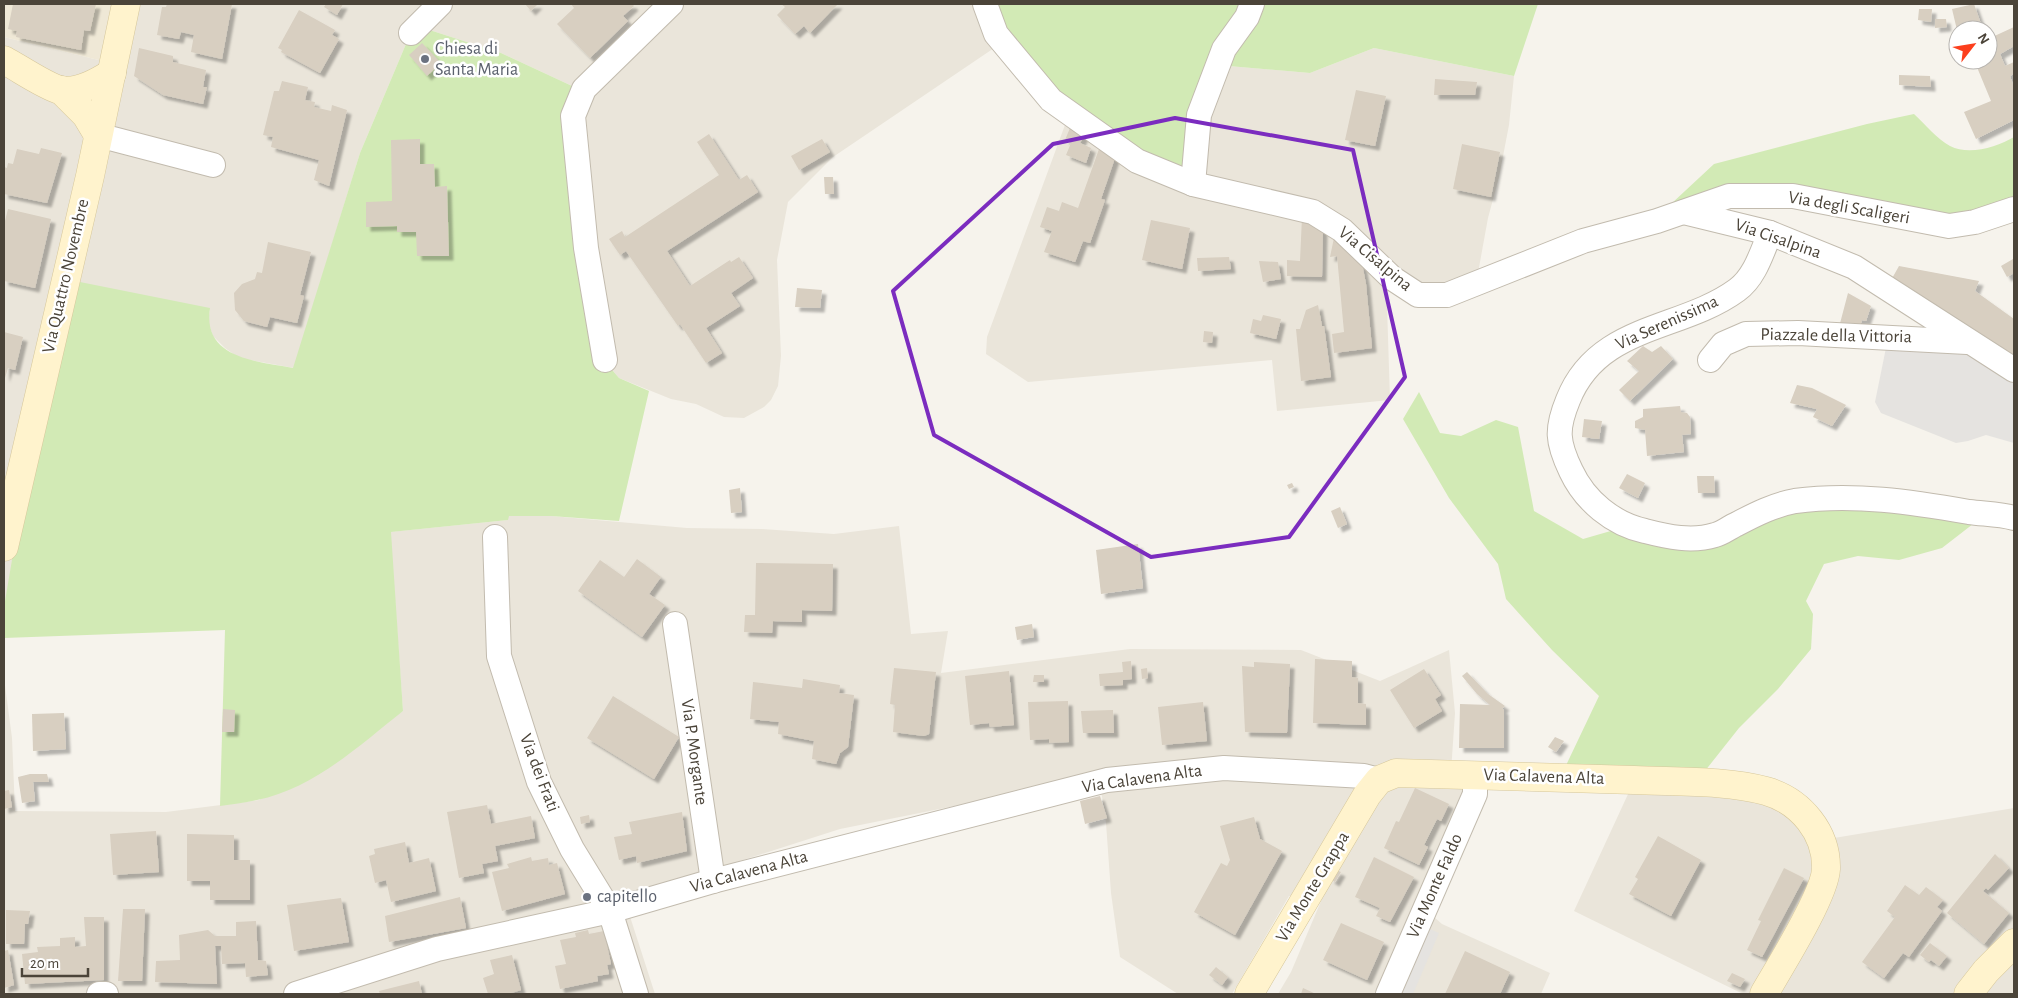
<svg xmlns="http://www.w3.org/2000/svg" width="2018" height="998" font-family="'Alegreya Sans',sans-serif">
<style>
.residential{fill:#eae5da}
.education{fill:#efe8d6}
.green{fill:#d2eab5}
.parking{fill:#e5e3e0}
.building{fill:#d8cfc1;filter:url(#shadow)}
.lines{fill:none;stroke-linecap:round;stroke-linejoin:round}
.street-casing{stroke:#c2bbae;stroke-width:26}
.secondary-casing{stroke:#d6c79b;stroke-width:29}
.street{stroke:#fff;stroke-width:24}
.secondary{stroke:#fff3cd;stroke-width:28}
.marked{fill:none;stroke:#7b2cbf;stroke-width:4;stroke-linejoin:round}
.worship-dot{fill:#6b7280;stroke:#fff;stroke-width:2}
.labels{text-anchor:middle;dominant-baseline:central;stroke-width:5;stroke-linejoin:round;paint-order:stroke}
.worship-label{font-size:18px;fill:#5b616d;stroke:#fff;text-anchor:start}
.street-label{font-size:18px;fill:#4b4439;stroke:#fff}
</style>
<defs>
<filter id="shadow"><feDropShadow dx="4.5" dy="4.5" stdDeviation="1" flood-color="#0004"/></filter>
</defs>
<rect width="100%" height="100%" fill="#f6f3ec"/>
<g class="residential">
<path d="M124 4H985L1003 42 833 157 788 202 777 260 781 356 778 386 771 400 764 407 744 418 724 417 696 404 671 399 619 378 607 364 578 104 585 92 501 53 414 25 360 153 294 368 239 358 225 348 213 336 208 322 210 309 4 607V37L115 64Z"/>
<path d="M1374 48 1514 76 1509 125 1499 177 1488 218 1476 284 1448 295 1386 274 1390 400 1277 411 1272 360 1028 382 986 354 987 337 1069 114 1217 65 1310 73Z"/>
<path d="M508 516H551L687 528 762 529 834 534 899 526 911 634 948 631 941 673 1130 649 1301 650 1380 681 1449 650 1455 713 1451 772 1484 775 1426 910 1442 924 1550 973 1541 994H1278L1291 972 1374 776 1297 898 1289 896 1232 994H1178L1120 957 1111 893 1106 823 1099 777 840 829 624 898 655 994H4V678L12 738 15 811 166 812 259 800 403 711 390 532 508 520Z"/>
<path d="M1635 779 1755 789 1822 840 2014 808V994H1743L1574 911Z"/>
</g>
<path class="education" d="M4 4H124L115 64 4 37Z"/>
<g class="green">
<path d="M985 4H1538L1514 76 1374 48 1310 73 1217 65 1195 187 1069 114Z"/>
<path d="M414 25 501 53 585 92 578 104 607 364 619 378 649 391 619 521 551 516H509L508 520 391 532 403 711C360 745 313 789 257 800 245 803 232 804 220 806L225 630 4 638V607L60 278 210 308C202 359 257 361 293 368L360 153Z"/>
<path d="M1914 114C1925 124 1937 139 1950 146 1969 156 1997 147 2014 137V206L1978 219 1794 194 1671 204 1714 164 1867 124Z"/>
<path d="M1419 392 1440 433 1461 436 1496 420 1518 427 1534 511 1583 539 1628 526 1685 538 1839 497 1973 524 1942 548 1899 560 1858 556 1824 564 1806 601 1813 614 1811 649 1778 689 1739 728 1697 781 1560 778 1599 696 1552 650 1506 599 1498 564 1449 498 1403 419Z"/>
</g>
<g class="parking">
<path d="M1888 338 1971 343 2014 372V443L1986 435 1968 441 1956 443 1881 413 1875 402Z"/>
<path d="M1423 926 1439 933 1413 994H1392Z"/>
</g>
<g class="building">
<path d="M13 4H96L90 31 84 30 81 50 16 37 17 31 8 29Z"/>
<path d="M167 4H232L222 59 191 52 194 35 181 32 179 39 157 35 162 7H166Z"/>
<path d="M326 4H343L337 15 324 7Z"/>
<path d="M525 4H538L531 11Z"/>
<path d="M571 4H632L634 6 623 16 628 21 590 58 557 24 574 8Z"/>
<path d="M781 4H838L810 33 804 26 795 34 777 15 785 7Z"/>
<path d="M1974 4 1981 24 1957 30 1952 9Z"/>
<path d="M1919 9H1932L1931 22 1918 20Z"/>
<path d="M299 10 335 30 332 35 339 39 320 73 281 52 282 50 278 48Z"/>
<path d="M1935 19H1946L1947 27 1935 28Z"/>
<path d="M2014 27V46L2000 54 2005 66 2014 62V74L2010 76 2014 87V120L1976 139 1964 112 1991 101 1974 60H1988V39Z"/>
<path d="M422 43 441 63 427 76 409 55Z"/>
<path d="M139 48 173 56V62L206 70 203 87H207L203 104 163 95 134 76Z"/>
<path d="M1899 75 1930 76 1931 87 1899 85Z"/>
<path d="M1435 79 1477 82 1475 95H1434Z"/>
<path d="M282 81 308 87 305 100 315 102 314 107 331 111 332 105 347 110 329 186 314 180 319 160 271 147 273 137 263 135 274 91H279Z"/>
<path d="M1356 90 1386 96 1375 146 1345 140Z"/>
<path d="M1070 128 1085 134 1080 143 1091 148 1086 163 1066 155 1071 143 1065 140Z"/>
<path d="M709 134 739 180 747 175 758 192 667 251 690 286 730 260 731 262 739 257 753 278 731 293 740 306 706 328 722 353 706 363 680 324 678 326 626 251 620 255 609 239 622 231 625 237 719 175 697 142Z"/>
<path d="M420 139V164H434L435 187 447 186 449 256H417L416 232H397V226L366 227V202L392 201 391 140Z"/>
<path d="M822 139 830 152 799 170 791 156Z"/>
<path d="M1462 144 1500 152 1491 197 1453 189Z"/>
<path d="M41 148 62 153 47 203 4 194V167L7 168 8 163 13 164 17 149 39 154Z"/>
<path d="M1099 149 1116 155 1101 199 1105 200 1090 243 1083 241 1075 262 1044 252 1052 231 1040 227 1047 207 1059 211 1062 202 1078 208Z"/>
<path d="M824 177H833L834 194H825Z"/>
<path d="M8 209 51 219 35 288 4 281V225Z"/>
<path d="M1302 217 1323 227 1322 277 1287 276V260L1300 261Z"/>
<path d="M1151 220 1190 228 1182 269 1142 260Z"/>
<path d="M1335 233 1360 253 1366 284 1372 348 1334 353 1332 334 1344 332 1337 256 1330 257Z"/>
<path d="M268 242 311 252 300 295 304 296 297 323 270 317 267 327 244 321 235 310 234 293 242 284 255 279 257 272 262 273Z"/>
<path d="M1229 257 1231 269 1198 271 1197 258Z"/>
<path d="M2013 259 2014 273 2007 277 2001 266Z"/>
<path d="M1259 261 1278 262 1281 279 1263 282Z"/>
<path d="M1899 266 1979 281 1975 291 2014 319V361L1890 282Z"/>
<path d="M797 288 822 290 820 308 795 307Z"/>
<path d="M1848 293 1871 306 1866 321 1862 320 1858 333 1838 331Z"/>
<path d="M1318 305 1322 326H1324L1331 377 1301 381 1296 329H1300L1306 310Z"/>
<path d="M1263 315 1281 319 1276 339 1250 333 1253 319 1261 321Z"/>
<path d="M1204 331 1213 332 1212 343 1203 342Z"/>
<path d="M4 332 23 337 15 370 8 368 5 378Z"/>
<path d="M1643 346 1652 352 1661 346 1673 359 1630 401 1619 390 1639 371 1627 361Z"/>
<path d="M1797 385 1812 388 1846 405 1832 426 1813 417 1817 409 1790 403Z"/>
<path d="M1680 406 1681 412 1687 413 1690 417 1691 434 1682 435 1684 452 1647 456 1645 430 1635 428V421L1643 417V409Z"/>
<path d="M1584 419 1602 421 1599 439 1582 437Z"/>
<path d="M1627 474 1645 483 1638 498 1619 488Z"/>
<path d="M1697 476H1714L1715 493H1698Z"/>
<path d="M1292 483 1294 487 1289 489 1287 485Z"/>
<path d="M740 488 742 512 731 513 729 490Z"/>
<path d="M1340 507 1347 524 1338 528 1331 511Z"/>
<path d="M1138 544 1143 588 1101 594 1096 550Z"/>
<path d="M637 559 661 577 649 594 665 605 642 637 578 591 600 560 624 577Z"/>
<path d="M756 563 833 564 832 611 802 610V622L773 621 772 633 744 632 745 615H755Z"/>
<path d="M1032 624 1034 637 1017 640 1015 627Z"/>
<path d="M1315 659 1352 661V677L1358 678V703L1366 704V725L1313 723Z"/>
<path d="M1131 661 1132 679 1123 680V685L1100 686 1099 674 1123 672 1122 662Z"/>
<path d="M1254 662 1290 664 1287 733 1245 732 1242 666 1254 667Z"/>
<path d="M894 668 936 672 929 734 924 736 893 732 895 705 890 704Z"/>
<path d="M1147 668 1148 678 1142 679 1141 669Z"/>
<path d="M1424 669 1441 695 1435 699 1442 711 1414 728 1390 690Z"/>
<path d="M1009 671 1014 725 990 727 989 723 970 725 965 676Z"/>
<path d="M1467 672 1488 694 1505 706 1502 709 1504 710V748H1459L1460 704 1490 705 1477 694 1462 676Z"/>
<path d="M1034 675H1044V682H1033Z"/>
<path d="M803 679 840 685 839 693 854 695 848 747 840 753 836 764 812 759 814 741 778 734 779 722 750 719 753 682 802 688Z"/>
<path d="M613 696 679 737 654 779 587 738Z"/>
<path d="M1068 701 1069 742 1049 743V739L1030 740 1028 702Z"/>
<path d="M1203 702 1207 741 1162 745 1158 707Z"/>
<path d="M223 709 235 710 234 732H222Z"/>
<path d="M1113 710 1114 733H1083L1081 711Z"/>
<path d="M64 713 66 749 33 751 32 714Z"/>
<path d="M1555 737 1564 741 1556 752 1548 747Z"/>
<path d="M30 774H47L49 782H33L35 801 22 803 18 777Z"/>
<path d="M1415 788 1449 804 1441 821 1437 819 1424 845 1428 847 1419 865 1384 848 1396 821 1399 822Z"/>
<path d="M9 790 12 807 4 809V791Z"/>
<path d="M1100 796 1107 818 1085 824 1080 801Z"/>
<path d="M487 805 491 824 531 816 535 838 495 846 498 861 482 864 484 873 459 878 447 812Z"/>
<path d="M682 812 687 851 637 863 636 856 619 860 614 837 632 834 629 822Z"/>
<path d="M589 815 590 822 581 824 580 817Z"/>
<path d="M1254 817 1260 839 1282 851 1235 935 1194 912 1221 863 1227 866 1230 860 1220 826Z"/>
<path d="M156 831 159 872 113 875 110 834Z"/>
<path d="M187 834 234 835V860H250V900H210V881H187Z"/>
<path d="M1658 836 1701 860 1671 916 1629 894 1638 879 1635 877Z"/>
<path d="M405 842 409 863 429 858 436 891 391 902 386 880 375 883 369 856 375 854 374 849Z"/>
<path d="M1995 854 2009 868 1988 890 1986 888 1983 891 2009 913 1984 944 1947 913Z"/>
<path d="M531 857 532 861 548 858 549 865 557 863 565 894 502 911 492 872 509 868 507 864Z"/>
<path d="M1374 857 1414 877 1390 922 1376 916 1380 908 1355 897Z"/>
<path d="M1784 868 1804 878 1762 957 1747 950 1761 921 1758 920Z"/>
<path d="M1336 870 1341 872 1335 882 1330 879Z"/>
<path d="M1905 885 1919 895 1926 887 1943 900 1937 907 1942 911 1909 957 1903 953 1884 978 1862 962 1895 917 1887 911Z"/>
<path d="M588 892 592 901 585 903 582 894Z"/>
<path d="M460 897 466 928 389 942 385 916Z"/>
<path d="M341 898 349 942 294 951 287 905Z"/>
<path d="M123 909H145L142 981H118Z"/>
<path d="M6 910 30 911 28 924H25L24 944H6Z"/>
<path d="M84 917H104V980L25 984 22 954 38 952 37 947 60 946V938L75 937V947L86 946Z"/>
<path d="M256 921 258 960 266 961 268 975 246 977 245 963 222 964 221 946H215L217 984 155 982 156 961 180 960 179 935 208 930 215 936H236V922Z"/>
<path d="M1341 923 1384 942 1367 980 1323 960Z"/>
<path d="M588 930 589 934 604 931 611 964 607 965 609 974 597 976 598 981 560 989 555 966 566 964 560 940 576 937 575 933Z"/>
<path d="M1930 943 1947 956 1939 966 1931 960 1929 962 1920 955Z"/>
<path d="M8 950 14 985 4 988V951Z"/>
<path d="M1465 951 1510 972 1500 994H1445Z"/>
<path d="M512 955 521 990 508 994H488L483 978 494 974 490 960Z"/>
<path d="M1216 967 1228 977 1222 985 1209 975Z"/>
<path d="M1732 973 1745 979 1740 987 1727 981Z"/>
<path d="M419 981 422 994H380L379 991Z"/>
<path d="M1303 988 1316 994H1301Z"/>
</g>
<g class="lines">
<g class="street-casing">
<g id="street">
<path d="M985 4 996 34 1051 100 1137 161 1193 184 1313 212 1342 230 1392 278 1418 295H1447L1583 241 1657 221 1729 196H1793L1949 226 1975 222 2014 209"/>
<path d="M411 33 440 4"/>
<path d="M98 135 213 165"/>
<path d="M1193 184 1199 115 1224 49 1247 17 1252 4"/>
<path d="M1684 212 1770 233 1854 267 2014 370"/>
<path d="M1770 233C1762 252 1755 277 1737 290 1681 331 1598 324 1568 400 1556 429 1557 442 1571 471 1585 501 1613 524 1645 531 1668 537 1692 542 1715 535 1723 533 1730 527 1737 524 1756 514 1774 505 1795 501 1853 493 1912 502 1969 512 1984 514 2000 514 2014 518"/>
<path d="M605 360 586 248 573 116 584 89 671 4"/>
<path d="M1710 360 1723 344 1746 334 1798 333 1967 342"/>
<path d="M495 537 499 656 539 782 572 849 610 911 636 994"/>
<path d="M675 624 713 881"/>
<path d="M99 994H106"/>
<path d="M296 994 437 949 610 911 713 881 1107 780 1224 768 1364 776 1379 780"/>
<path d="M1388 994 1475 794V775"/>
</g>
</g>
<g class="secondary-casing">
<g id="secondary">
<path d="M4 60C19 68 45 86 60 90 78 94 98 82 112 73"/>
<path d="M61 90 86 115 98 135"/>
<path d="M4 547 90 176 126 4"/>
<path d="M1249 994 1367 795 1379 780 1396 773C1476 775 1555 777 1634 780 1675 782 1727 780 1766 791 1801 801 1827 833 1826 869 1825 895 1779 968 1764 994"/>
<path d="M1968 994 1986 971 2014 943"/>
</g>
</g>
<use href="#street" class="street"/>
<use href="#secondary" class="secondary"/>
</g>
<path class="marked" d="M1175 118 1353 150 1405 377 1289 537 1151 557 934 435 893 291 1053 144Z"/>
<g class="worship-dot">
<circle cx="425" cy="59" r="5"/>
<circle cx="587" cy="897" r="5"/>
</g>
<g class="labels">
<g class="worship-label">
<text x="435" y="49">Chiesa di<tspan x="435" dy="21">Santa Maria</tspan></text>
<text x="597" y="897">capitello</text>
</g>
<g class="street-label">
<text transform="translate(1849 208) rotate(10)">Via degli Scaligeri</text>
<text transform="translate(1778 239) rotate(19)">Via Cisalpina</text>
<text transform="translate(1375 259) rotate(40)">Via Cisalpina</text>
<text transform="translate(66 276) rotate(-77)">Via Quattro Novembre</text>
<text transform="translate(1667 323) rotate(-24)">Via Serenissima</text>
<text transform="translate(1836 336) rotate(1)">Piazzale della Vittoria</text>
<text transform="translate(694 752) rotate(82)">Via P. Morgante</text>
<text transform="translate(539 773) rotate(69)">Via dei Frati</text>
<text transform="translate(1544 777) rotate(2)">Via Calavena Alta</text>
<text transform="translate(1142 779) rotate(-8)">Via Calavena Alta</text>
<text transform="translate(749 872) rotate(-15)">Via Calavena Alta</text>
<text transform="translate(1435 886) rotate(-66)">Via Monte Faldo</text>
<text transform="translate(1313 887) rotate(-59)">Via Monte Grappa</text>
</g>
</g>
<rect width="2018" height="998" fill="none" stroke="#4b4439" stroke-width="10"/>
<g transform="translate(1973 45) rotate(59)"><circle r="24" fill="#ffffff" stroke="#b7b4b0"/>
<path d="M0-4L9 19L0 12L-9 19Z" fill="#fc3f1d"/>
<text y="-8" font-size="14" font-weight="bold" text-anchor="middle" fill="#4b4439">N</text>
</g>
<path d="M22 968v8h66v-8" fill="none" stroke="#4b4439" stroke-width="2.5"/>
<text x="30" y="968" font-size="15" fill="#4b4439" stroke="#ffffff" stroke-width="4" paint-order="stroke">20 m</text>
</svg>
